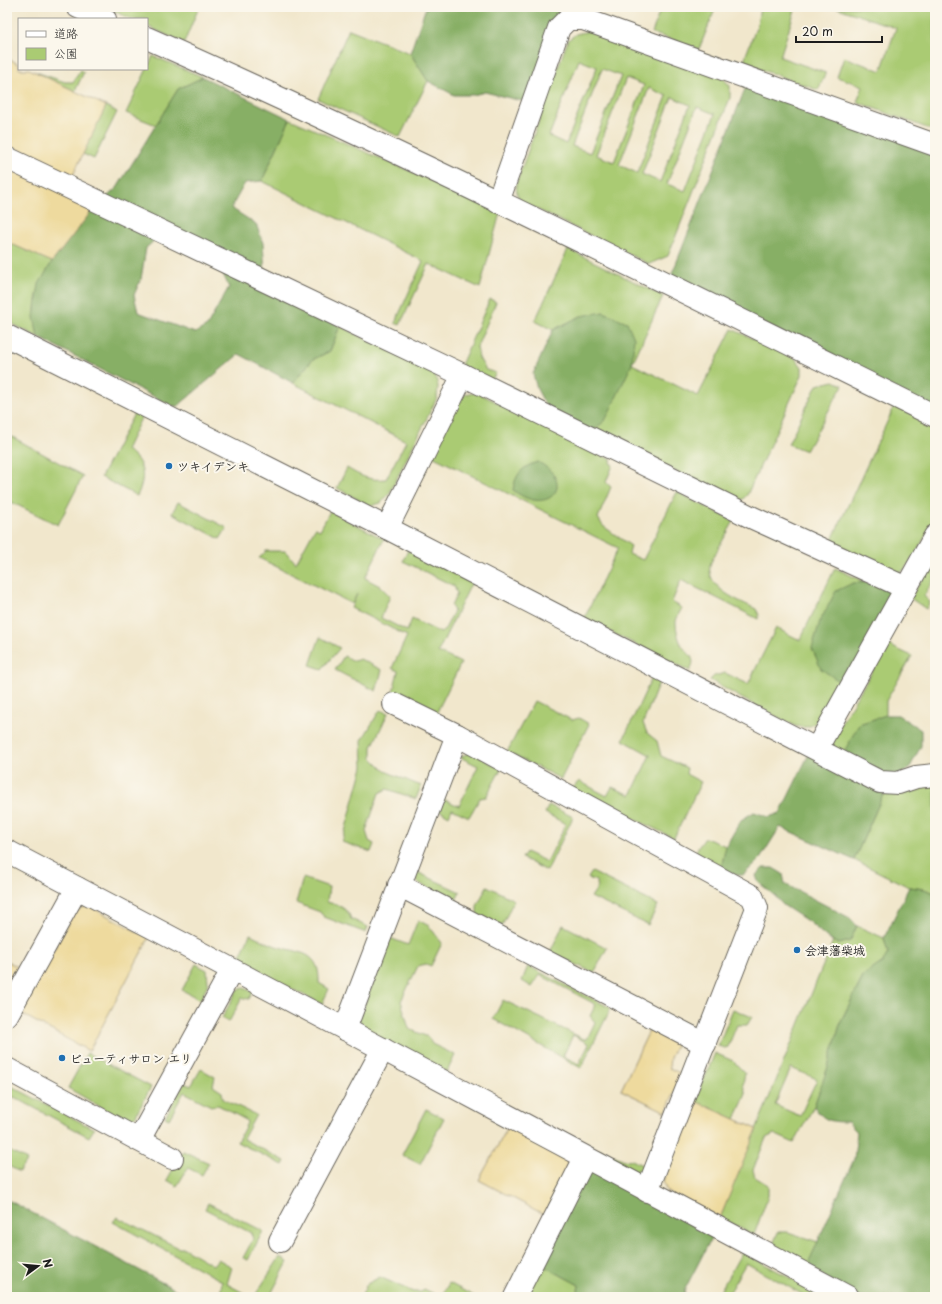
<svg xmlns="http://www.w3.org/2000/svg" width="942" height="1304" font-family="'Playpen Sans','Klee One',sans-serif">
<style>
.green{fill:#aacb73;stroke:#637448;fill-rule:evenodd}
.forest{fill:#87af65;stroke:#526640;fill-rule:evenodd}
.sand{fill:#eeda9e;stroke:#857b5d}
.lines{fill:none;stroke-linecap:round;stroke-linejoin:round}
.minor-casing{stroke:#67635a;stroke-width:24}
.minor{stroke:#fff;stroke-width:22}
.poi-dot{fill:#1f6fb2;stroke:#fbf7ec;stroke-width:1.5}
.labels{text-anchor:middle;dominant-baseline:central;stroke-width:4;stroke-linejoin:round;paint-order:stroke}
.poi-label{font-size:12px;font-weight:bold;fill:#1c1c1c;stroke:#fbf7ec;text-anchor:start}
</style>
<rect width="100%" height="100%" fill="#fbf7ec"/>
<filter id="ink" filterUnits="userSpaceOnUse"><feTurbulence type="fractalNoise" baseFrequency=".025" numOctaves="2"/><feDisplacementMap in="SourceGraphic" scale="8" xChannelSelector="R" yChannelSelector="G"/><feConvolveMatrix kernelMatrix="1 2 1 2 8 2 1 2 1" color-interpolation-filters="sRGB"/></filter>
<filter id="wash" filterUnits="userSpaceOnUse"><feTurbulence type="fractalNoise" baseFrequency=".012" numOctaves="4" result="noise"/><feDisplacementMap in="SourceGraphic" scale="16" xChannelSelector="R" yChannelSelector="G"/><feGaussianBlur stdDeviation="0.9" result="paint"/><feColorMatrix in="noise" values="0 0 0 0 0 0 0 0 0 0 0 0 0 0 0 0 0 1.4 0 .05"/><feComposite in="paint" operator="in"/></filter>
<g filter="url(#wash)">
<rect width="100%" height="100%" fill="#f1e7cc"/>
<g class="green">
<path d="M105 7H199L184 43 147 26V19H131Z"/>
<path d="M661 7H716L699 49 652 33Z"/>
<path d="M760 7H796L780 57 826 73 818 90 743 63 757 25Z"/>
<path d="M835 7H935V131L857 102 863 86 837 77 844 57 881 71 896 28Z"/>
<path d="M349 29 410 53 428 81 400 137 318 99Z"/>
<path d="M589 31 722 77 730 86V98L668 256 649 264 522 202 517 195 516 184 568 40 576 34ZM579 60 597 67 566 144 549 136ZM602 69 621 76 590 153 572 146ZM626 78 644 85 614 162 596 155ZM649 88 667 96 637 173 619 165ZM672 97 690 105 660 182 642 174ZM697 107 715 114 685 191 667 184Z"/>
<path d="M153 56 203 77 178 89 156 125 126 113Z"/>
<path d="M81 70 84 72 75 91 36 72 65 82H73Z"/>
<path d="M106 106 117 112 94 159 83 154Z"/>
<path d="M290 119 412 172 500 213 480 288 429 264 400 325 395 323 423 261 262 181Z"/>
<path d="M7 242 52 262C36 290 31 305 38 337L7 321Z"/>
<path d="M568 249 663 296 632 364 698 396 732 329 796 359 802 367V375L747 495 743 499 737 501 592 431 581 316 553 330 535 321Z"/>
<path d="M490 299 496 302 477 347 479 358 486 370 496 373 491 381 461 365Z"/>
<path d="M340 326 435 374 438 386 437 398 389 494 381 503 370 506 337 488 347 468C360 476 370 481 386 479L406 441 293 383 312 360 330 351Z"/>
<path d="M834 381 843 385 806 451 788 444 817 385Z"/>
<path d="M478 393 612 460 610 463 613 465 606 482 611 487 598 518 603 526 631 546 629 554 643 560 677 492 734 521C729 530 712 558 710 565 706 589 740 601 756 609L759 615 758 619 681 580 672 602 682 608C680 612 676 618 676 623 676 629 678 638 681 644 687 655 698 656 690 671L584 619 618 548 430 455 458 401 466 394Z"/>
<path d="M896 403 935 422V519L913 558 904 570 896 574 829 546Z"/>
<path d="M136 410 143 414 126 450C145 461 146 478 137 496L101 477Z"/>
<path d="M7 434 83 476 58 525 7 500Z"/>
<path d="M178 502 227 528 220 539 172 513Z"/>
<path d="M330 511 384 539 365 578 380 586 390 596 381 618 407 631 412 619 441 633 445 629 454 611 451 606 457 594 454 586 403 561 408 550 472 582 438 652 461 663 436 714 393 692 398 671 392 668 407 636 351 608 357 594 352 604 259 558 266 551H285L296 563 315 528 320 530Z"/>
<path d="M935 559V577L924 596 930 602 926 609 910 598Z"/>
<path d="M835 568 876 587 882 609 821 718C812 726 808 729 795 726L741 698 710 680 714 676 725 673 748 684 776 628 800 640Z"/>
<path d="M320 637 340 648 322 669 310 665Z"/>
<path d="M888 645 912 656 886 701V715L859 724 847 755 834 748 831 740Z"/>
<path d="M344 656 354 661 360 659 382 670 376 691 335 670Z"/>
<path d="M653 675 660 680 643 723 647 733 657 741 661 756 687 768 686 774 701 782 674 838 572 789 579 781 607 796 612 787 631 795 650 755 623 740Z"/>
<path d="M534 701 572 720 579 718 589 724 561 779 507 752Z"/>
<path d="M380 710 388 713 372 747V758L385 771 421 786 416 799 387 789 379 793 366 831 369 841 374 844 371 852 342 842 363 767 362 740Z"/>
<path d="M471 752 501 769 486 797 480 798 469 817 452 809 449 816 437 809 441 798 459 806 478 766 460 757Z"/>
<path d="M935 783V893L924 889 909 887 854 860 886 788Z"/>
<path d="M549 805 573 817 547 871 522 858 526 852 547 862 566 824 545 813Z"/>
<path d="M705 838 726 846 721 868 695 855 697 849Z"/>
<path d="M415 871 460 892 455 902 417 882 413 875Z"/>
<path d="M592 872 658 905 648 925 591 897 598 887 596 881 588 878Z"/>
<path d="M303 878 329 887 327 902C338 905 348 908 351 919L368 927 366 933 324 917 320 912 296 903Z"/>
<path d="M487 886 514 900 502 926 477 915V906Z"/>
<path d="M418 920 429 926 442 943 431 966 426 964 418 966 401 1001 409 1029 428 1037 432 1044 455 1055 447 1072 363 1030 359 1019 390 938 408 945Z"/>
<path d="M563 925 607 948 594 973 550 952Z"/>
<path d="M857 926 884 938 888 953 883 963 864 975 841 1021 828 1067 814 1106 794 1143 774 1134 766 1138 753 1170 755 1177 768 1185V1196L754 1235 720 1218 833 941 839 944 850 941ZM791 1068 817 1079 800 1116 775 1105Z"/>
<path d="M250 934C259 938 269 944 279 947 303 953 320 953 319 983L329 989 322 1004 238 962Z"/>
<path d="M196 964 207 970 208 983 201 1000 182 990Z"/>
<path d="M528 966 611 1008 581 1068 493 1019 503 1000 584 1039H587L595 1022 590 1016 595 1006 593 1003 540 975 532 987 522 981ZM573 1035 589 1044 579 1064 563 1056Z"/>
<path d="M244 988 253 992 249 999 242 998 229 1022 222 1018 237 990Z"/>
<path d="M733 1009 752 1017 747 1025H737L728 1047 725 1048 718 1046Z"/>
<path d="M87 1053 151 1087 135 1117 125 1121 68 1088Z"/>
<path d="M715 1053 733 1061 745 1073 743 1085 746 1094 735 1119 695 1101Z"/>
<path d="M201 1069 215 1077 213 1086 222 1092 223 1099 256 1115 243 1139 285 1161 283 1165 237 1142 247 1123 246 1120 218 1105 211 1106 184 1092 169 1119 165 1117 184 1083 191 1086Z"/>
<path d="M7 1084 94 1129 89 1137 14 1097 7 1100Z"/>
<path d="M426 1109 444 1118 420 1164 402 1155Z"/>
<path d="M599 1149 627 1161 632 1160 648 1168 646 1173 639 1177 595 1155Z"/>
<path d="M7 1150 27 1160 19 1172 7 1165Z"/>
<path d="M183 1151 209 1163 202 1175 188 1168 177 1186 167 1180Z"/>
<path d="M208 1203 263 1231 248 1260 243 1258 253 1239 251 1233 205 1209Z"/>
<path d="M117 1217 179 1248H184L213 1265 218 1259 232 1267 227 1284 251 1297H220L222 1281 113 1222Z"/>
<path d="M778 1232H788L818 1242 810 1267 772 1247Z"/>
<path d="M742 1252 826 1297H807L746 1263 726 1297 718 1295Z"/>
<path d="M280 1257 288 1262 271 1294 274 1297H254Z"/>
<path d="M540 1264 579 1285 577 1297H524Z"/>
<path d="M380 1277 413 1292H422L424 1289 441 1297 449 1283 476 1297H361L367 1284Z"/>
</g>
<g class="forest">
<path d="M426 7H566L534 91 522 101 485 92 473 95H454L428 81 410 53Z"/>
<path d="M203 77 290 119 262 181 245 183 231 208 256 224 263 243 266 289 340 326 330 351 312 360 293 383 239 354 178 406H172L38 337 34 317 39 284 52 262 94 208 117 188 178 89ZM158 237 221 270 229 287 207 326 195 333 138 312 134 295 141 279 146 248Z"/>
<path d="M747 84 935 139V408L670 279Z"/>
<path d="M603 312 627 322 634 338 632 364 605 421 592 431 549 412 537 389 533 374 553 330 581 316Z"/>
<path d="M538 462C578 483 548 518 513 490 515 474 523 466 538 462Z"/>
<path d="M872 582 888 589 893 601 862 680 839 681 821 669 812 648 820 621 836 591 853 583Z"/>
<path d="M886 715H898L921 730V746L909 769 895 777 879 773 847 755 845 750 859 724Z"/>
<path d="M809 754 886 788 854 860 780 827 760 859 743 875H735L721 868 726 846 741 820 754 812 769 817 780 813Z"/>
<path d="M763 868H773L783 874 785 884 850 918 857 926 850 941 839 944 830 940 809 922 783 905 775 896 758 882 756 875Z"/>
<path d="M909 887 924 889 935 893V1297H854L810 1267 811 1257 854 1159 857 1132 848 1122C831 1122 823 1121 814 1106L828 1067 841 1021 864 975 883 962 888 953 884 938Z"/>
<path d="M586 1162 712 1237 684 1291 687 1297H577L579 1285 540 1264Z"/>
<path d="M10 1201 182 1293 183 1297H7V1202Z"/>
</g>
<g class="sand">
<path d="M7 58 19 64V69H29L106 106 73 175 7 145Z"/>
<path d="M7 165 94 208 52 262 7 242Z"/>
<path d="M89 906 149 938 89 1051 20 1013 73 914 81 908Z"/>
<path d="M7 961 21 969 7 995Z"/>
<path d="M650 1029 677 1043 670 1058 669 1068 682 1074 666 1112 621 1090Z"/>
<path d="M695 1101 757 1129 720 1218 667 1192 663 1181Z"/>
<path d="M508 1127 566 1158 569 1167 545 1215 479 1180Z"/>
</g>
</g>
<g filter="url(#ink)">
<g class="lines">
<g class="minor-casing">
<g id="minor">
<path d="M78 7 105 19"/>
<path d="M147 38C413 156 674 287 935 416"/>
<path d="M7 158 463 375 751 517 906 588"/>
<path d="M498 202 559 28 568 19H583L935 145"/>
<path d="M7 336 387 528 880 782 898 783 916 777 935 775"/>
<path d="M387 528 463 375"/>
<path d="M394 704 457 735"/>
<path d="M817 748 935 536"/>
<path d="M7 851 345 1029 848 1297"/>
<path d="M399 885 705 1044"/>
<path d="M7 1015 77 888"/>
<path d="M345 1029 457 735 752 896 757 908 647 1191"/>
<path d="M7 1069 172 1158"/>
<path d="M139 1140 232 970"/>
<path d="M280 1241 383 1049"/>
<path d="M515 1297 585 1158"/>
</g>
</g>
<use href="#minor" class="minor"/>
</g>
</g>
<g class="poi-dot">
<circle cx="169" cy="466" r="4"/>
<circle cx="797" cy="950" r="4"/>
<circle cx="62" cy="1058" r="4"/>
</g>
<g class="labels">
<g class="poi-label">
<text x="177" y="466">ツキイデンキ</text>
<text x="805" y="950">会津藩柴城</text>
<text x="70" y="1058">ビューティサロン エリ</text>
</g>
</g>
<rect width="942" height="1304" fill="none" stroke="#fbf7ec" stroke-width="24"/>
<rect x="18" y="18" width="130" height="52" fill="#fbf7ec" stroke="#a29f99"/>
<rect x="26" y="31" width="20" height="6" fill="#ffffff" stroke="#a29f99"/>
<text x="54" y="38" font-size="12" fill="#1c1c1c">道路</text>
<rect x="26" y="48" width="20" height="12" fill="#aacb73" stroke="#a29f99"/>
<text x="54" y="58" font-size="12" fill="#1c1c1c">公園</text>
<g transform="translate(38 1266) rotate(74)" stroke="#fbf7ec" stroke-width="3" paint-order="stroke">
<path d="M0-3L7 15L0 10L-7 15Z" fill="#1c1c1c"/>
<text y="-6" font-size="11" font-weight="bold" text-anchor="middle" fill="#1c1c1c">N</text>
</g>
<path d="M796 36v6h86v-6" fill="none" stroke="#1c1c1c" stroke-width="2"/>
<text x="802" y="36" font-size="12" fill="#1c1c1c" stroke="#fbf7ec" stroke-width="3" paint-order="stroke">20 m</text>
</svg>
